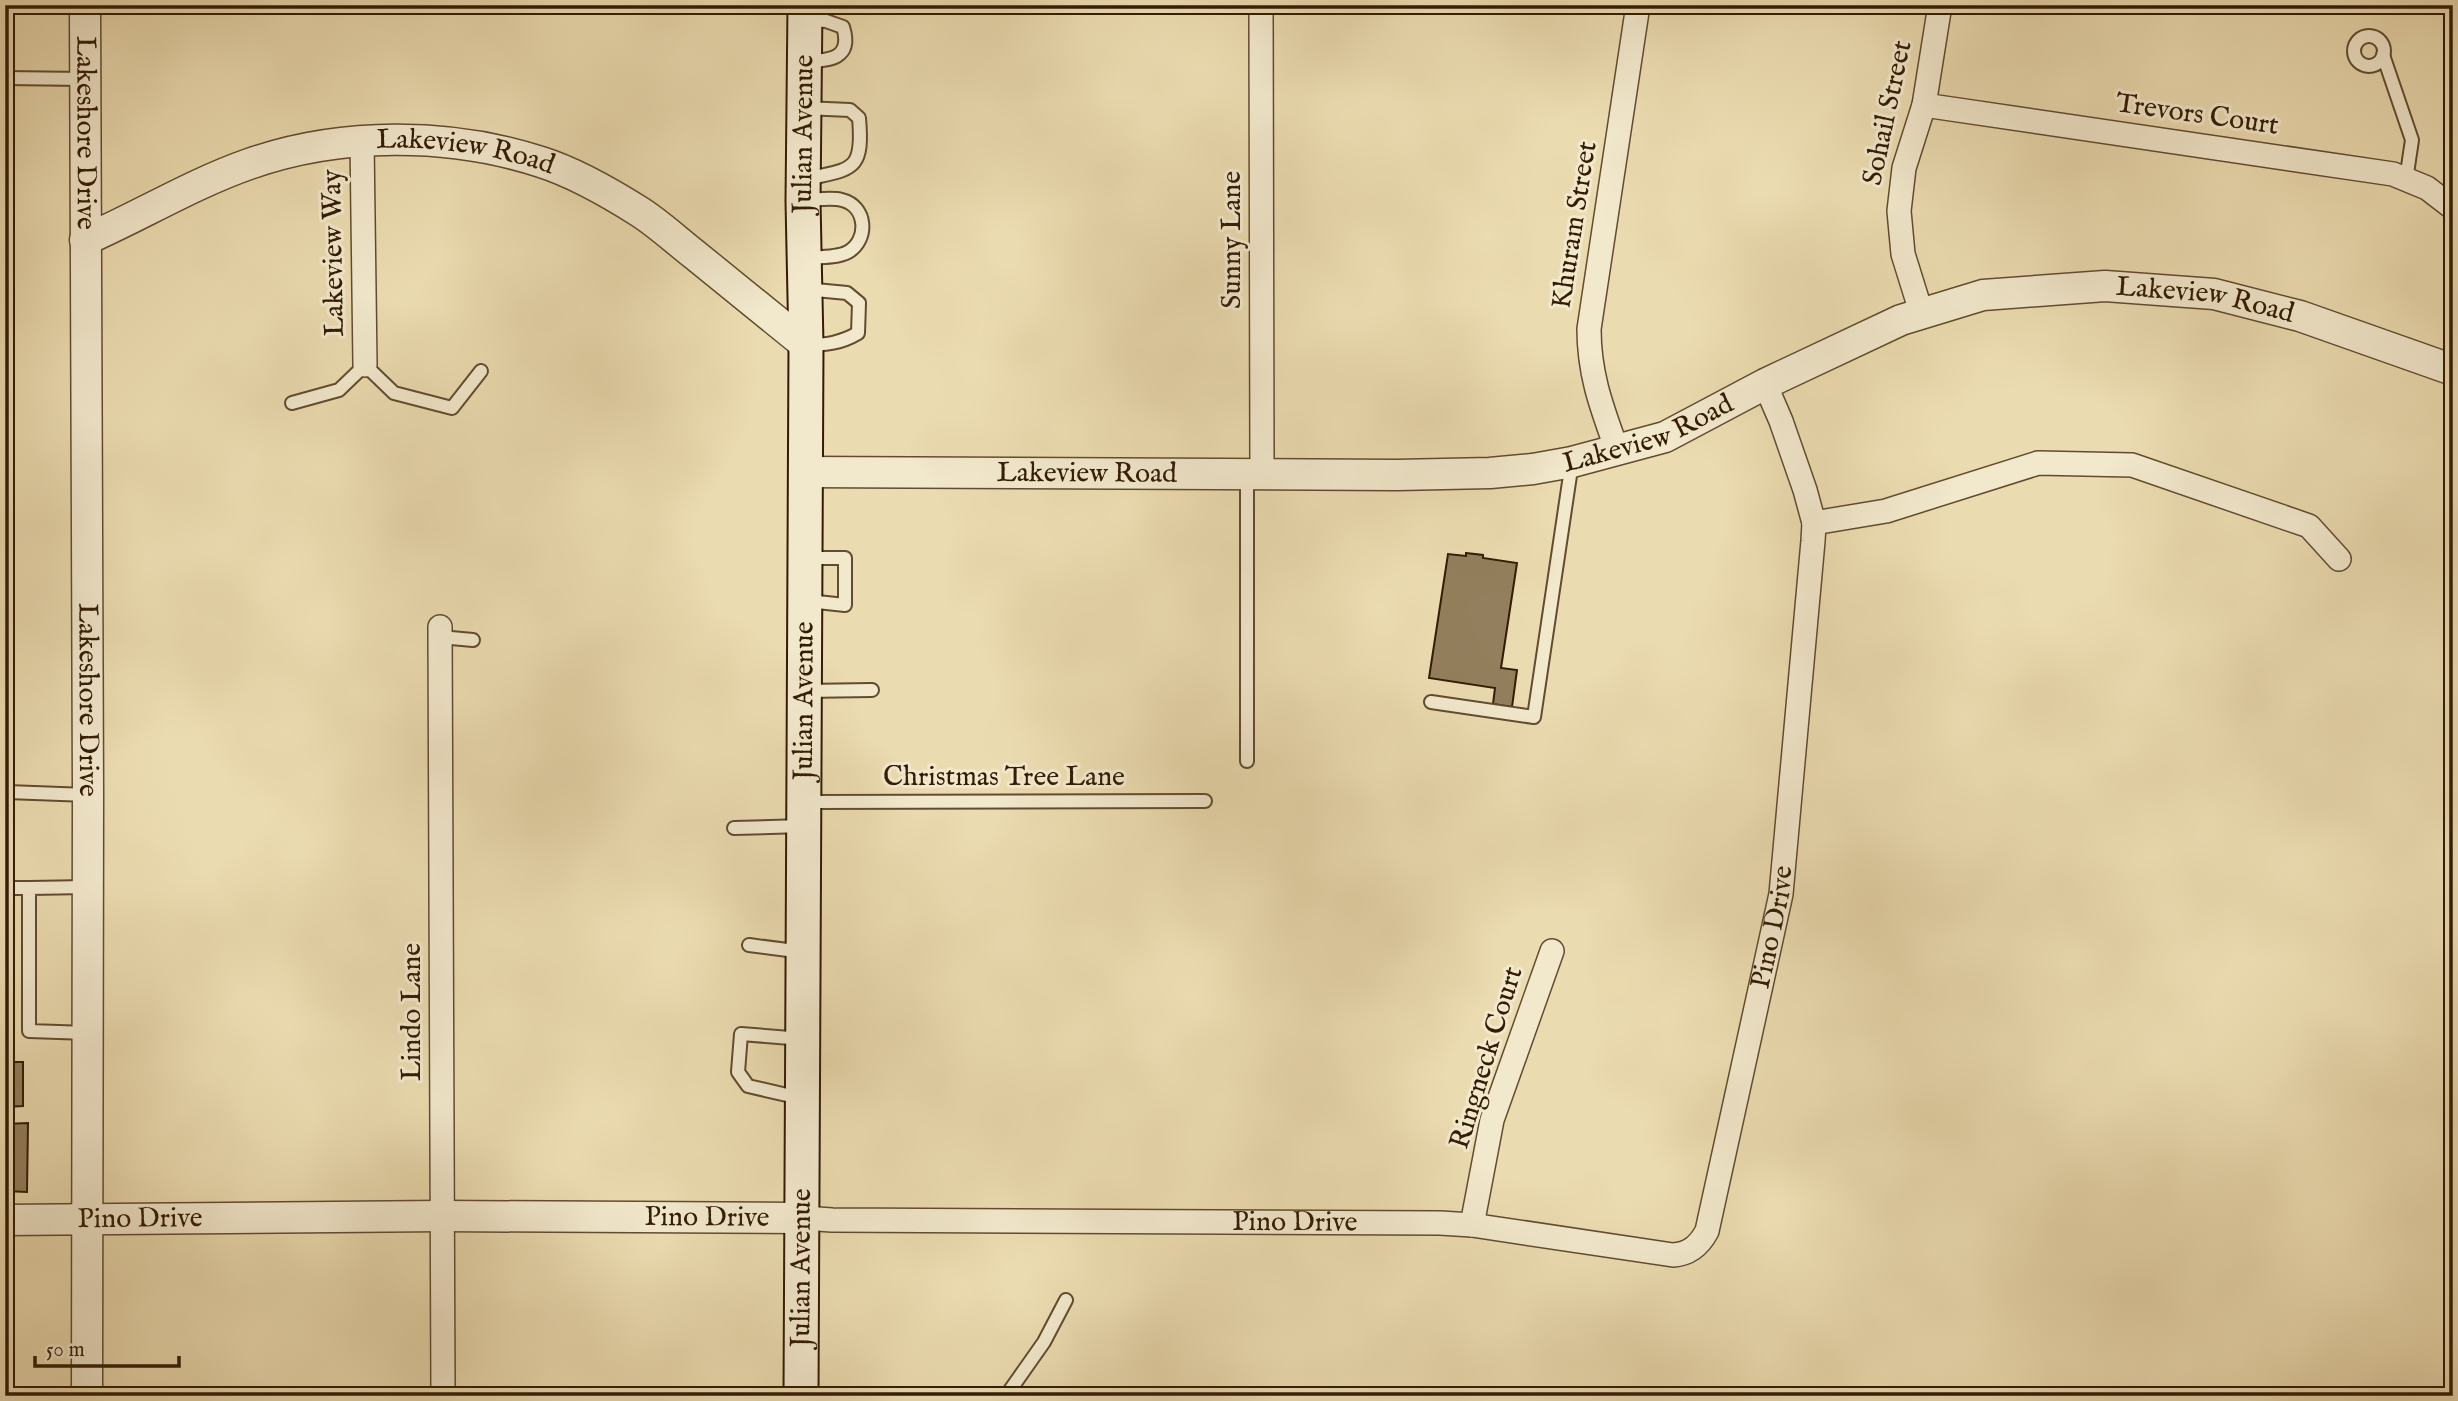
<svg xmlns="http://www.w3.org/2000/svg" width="2458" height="1401" font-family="'IM FELL English',serif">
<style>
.building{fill:#937f5d;stroke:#331c04;stroke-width:2}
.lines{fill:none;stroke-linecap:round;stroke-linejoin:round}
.service-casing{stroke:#614c2f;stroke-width:16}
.minor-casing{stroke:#614c2f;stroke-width:26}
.tertiary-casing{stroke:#614c2f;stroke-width:33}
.secondary-casing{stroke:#331c04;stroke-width:37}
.service{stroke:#f2e8cc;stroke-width:12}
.minor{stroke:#f2e8cc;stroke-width:23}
.tertiary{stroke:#f2e8cc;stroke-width:30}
.secondary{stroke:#f2e8cc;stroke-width:33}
.labels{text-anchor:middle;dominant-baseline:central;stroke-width:6;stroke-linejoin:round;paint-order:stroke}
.street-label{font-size:28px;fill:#331c04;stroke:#f2e8cc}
</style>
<rect width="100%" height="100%" fill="#ebdbb0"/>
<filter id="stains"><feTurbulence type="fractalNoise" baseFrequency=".00286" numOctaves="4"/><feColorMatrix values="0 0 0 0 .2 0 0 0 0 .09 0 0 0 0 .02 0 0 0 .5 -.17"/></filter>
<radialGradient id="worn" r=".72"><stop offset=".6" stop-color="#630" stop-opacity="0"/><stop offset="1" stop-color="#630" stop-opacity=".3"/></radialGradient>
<g class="building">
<path d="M1466 553 1483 555V558L1517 563 1501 668 1517 670 1512 707 1493 704 1495 688 1429 678 1448 554 1466 556Z"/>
<path d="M5 1058H11V1062H23V1106L5 1107Z"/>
<path d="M28 1123 27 1192 5 1191V1124Z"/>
</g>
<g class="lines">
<g class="service-casing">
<g id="service">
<circle cx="2369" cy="51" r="15"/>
<path d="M2383 55 2412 140 2406 180"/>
<path d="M805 61C829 61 853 59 843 27L826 21 806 20"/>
<path d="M5 78 85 79"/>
<path d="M803 180C851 168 864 174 859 118L850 110 804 108"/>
<path d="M804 200C816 200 831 197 842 200 867 206 869 240 848 252 837 258 818 257 805 258"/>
<path d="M805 289 847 293 859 303 858 333C841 343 826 345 806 345"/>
<path d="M292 403 339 390 365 365 394 393 452 408 481 371"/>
<path d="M805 558H845V605L808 601"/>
<path d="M440 637 473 640"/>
<path d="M804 691 872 690"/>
<path d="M1431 702 1534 717 1572 462"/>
<path d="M1247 761V474"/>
<path d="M7 792 88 795"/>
<path d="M807 802 1205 801"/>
<path d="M734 828 803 826"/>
<path d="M5 888H29"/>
<path d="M749 945 803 952"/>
<path d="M88 1033 29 1031V888L88 887"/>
<path d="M800 1098 748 1086 738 1072 741 1034 803 1039"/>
<path d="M1006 1396 1044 1342 1066 1300"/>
</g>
</g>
<g class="minor-casing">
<g id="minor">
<path d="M1261 5 1262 474"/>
<path d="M1924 105 2393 174 2427 188 2453 208"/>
<path d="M362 141 365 365"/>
<path d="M1922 315 1903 254 1899 211 1904 168 1924 105 1940 5"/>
<path d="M1617 450C1602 408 1589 375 1589 329L1638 5"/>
<path d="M1814 523 1886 511 2038 463 2132 465 2309 526 2339 559"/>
<path d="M440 627 443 1396"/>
<path id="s1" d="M803 1218 832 1220 1440 1223 1472 1225 1673 1255C1689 1254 1699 1246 1707 1231L1781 894 1813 541 1814 523 1805 490 1781 421 1765 384"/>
<path d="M1472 1225 1492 1120 1552 951"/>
</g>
</g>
<g class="tertiary-casing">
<g id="tertiary">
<path id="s2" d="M85 5 88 795 87 1396"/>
<path id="s3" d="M85 240C140 216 192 184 249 164 340 132 449 132 541 162 576 173 610 193 640 212 660 225 677 241 695 255 732 285 769 315 806 345"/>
<path id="s4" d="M805 472 1397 475 1490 473 1533 469 1572 462 1665 437 1765 384 1901 320 1983 295 2105 286 2214 294 2300 316 2453 370"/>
<path id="s5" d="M5 1220 442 1216 803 1218"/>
</g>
</g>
<g class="secondary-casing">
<g id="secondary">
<path id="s6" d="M801 1396 806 345 803 201 805 5"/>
</g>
</g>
<use href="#service" class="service"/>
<use href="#minor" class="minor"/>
<use href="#tertiary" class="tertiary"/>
<use href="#secondary" class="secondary"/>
</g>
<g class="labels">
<g class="street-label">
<text transform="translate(1888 113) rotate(-78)">Sohail Street</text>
<text transform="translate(2197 115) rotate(8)">Trevors Court</text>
<text stroke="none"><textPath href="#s2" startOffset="128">Lakeshore Drive</textPath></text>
<text stroke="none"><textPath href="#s6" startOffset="1262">Julian Avenue</textPath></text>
<text stroke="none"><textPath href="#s3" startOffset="401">Lakeview Road</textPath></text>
<text transform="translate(1575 225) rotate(-81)">Khuram Street</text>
<text transform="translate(1232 240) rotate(-90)">Sunny Lane</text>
<text transform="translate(334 253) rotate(-91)">Lakeview Way</text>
<text stroke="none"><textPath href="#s4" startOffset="1437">Lakeview Road</textPath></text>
<text stroke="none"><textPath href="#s4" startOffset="849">Lakeview Road</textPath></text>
<text stroke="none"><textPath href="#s4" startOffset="282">Lakeview Road</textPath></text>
<text stroke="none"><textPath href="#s6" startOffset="695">Julian Avenue</textPath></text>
<text stroke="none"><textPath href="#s2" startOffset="695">Lakeshore Drive</textPath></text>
<text x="1004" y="777">Christmas Tree Lane</text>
<text stroke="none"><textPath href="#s1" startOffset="1227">Pino Drive</textPath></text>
<text transform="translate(412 1012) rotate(-90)">Lindo Lane</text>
<text transform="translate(1487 1058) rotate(-73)">Ringneck Court</text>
<text stroke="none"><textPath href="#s5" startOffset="702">Pino Drive</textPath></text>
<text stroke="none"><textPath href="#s5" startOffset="135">Pino Drive</textPath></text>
<text stroke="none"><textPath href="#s1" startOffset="492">Pino Drive</textPath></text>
<text stroke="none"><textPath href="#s6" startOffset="128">Julian Avenue</textPath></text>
</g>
</g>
<rect width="2458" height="1401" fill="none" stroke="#ebdbb0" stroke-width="28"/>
<rect x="7" y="7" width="2444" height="1387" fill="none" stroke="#331c04" stroke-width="3.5"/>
<rect x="14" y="14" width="2430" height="1373" fill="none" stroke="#331c04" stroke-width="2"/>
<path d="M35 1356v10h144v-10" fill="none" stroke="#331c04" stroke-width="3.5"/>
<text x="46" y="1356" font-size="21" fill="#331c04" stroke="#f2e8cc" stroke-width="5" paint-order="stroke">50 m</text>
<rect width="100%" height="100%" filter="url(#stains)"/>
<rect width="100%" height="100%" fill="url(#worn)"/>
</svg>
